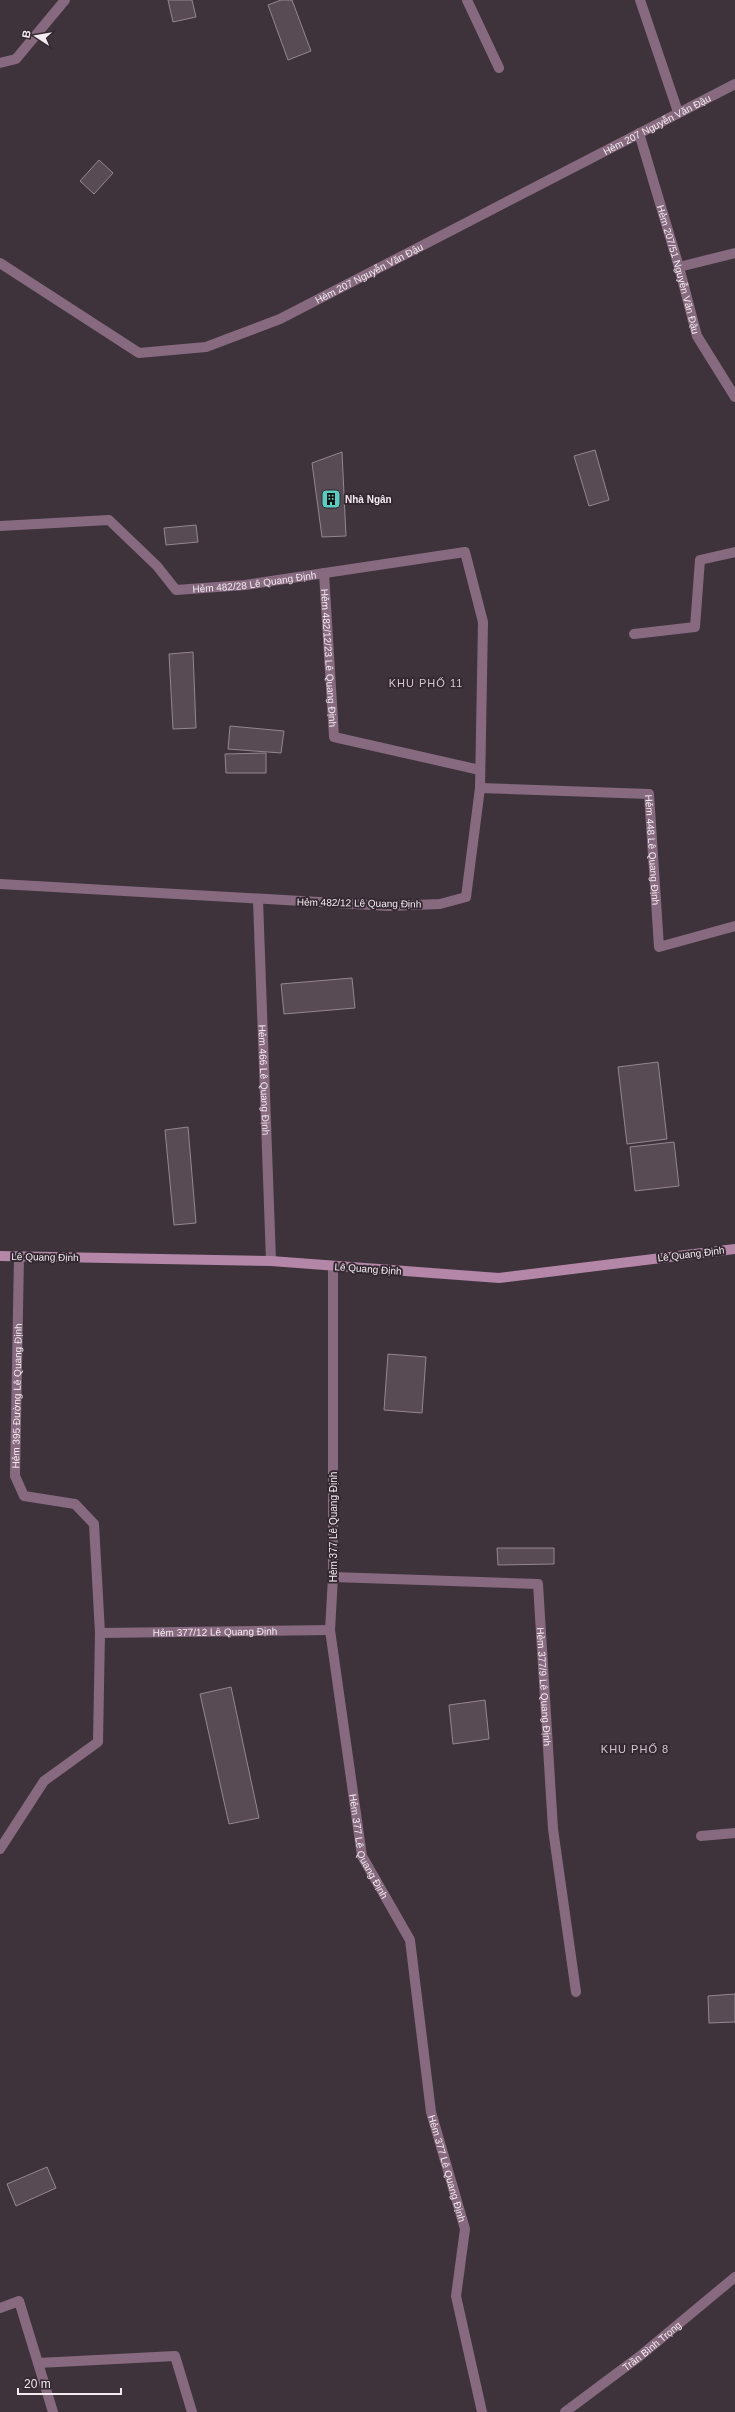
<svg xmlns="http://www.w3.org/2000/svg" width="735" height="2412" font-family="Helvetica,sans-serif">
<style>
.building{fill:#584b54;stroke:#958791}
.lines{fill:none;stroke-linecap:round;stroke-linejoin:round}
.lane{stroke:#876a7f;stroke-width:10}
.street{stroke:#876a7f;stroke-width:10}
.secondary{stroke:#b486a7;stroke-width:10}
.labels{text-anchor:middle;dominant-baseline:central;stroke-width:4;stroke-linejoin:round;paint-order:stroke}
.street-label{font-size:10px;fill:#f3ebf0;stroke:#342931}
.poi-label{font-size:10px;font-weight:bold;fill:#f3ebf0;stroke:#342931;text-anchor:start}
.neighbourhood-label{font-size:11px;letter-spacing:1px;fill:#d5c6d0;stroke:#342931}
</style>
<rect width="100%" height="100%" fill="#3e333b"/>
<g class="building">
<path d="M168 0H192L196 17 173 22Z"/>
<path d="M281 0H292L311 51 288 60 268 5Z"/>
<path d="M99 160 113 173 94 194 80 181Z"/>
<path d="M595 450 609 500 589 506 574 456Z"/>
<path d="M342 452 346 536 322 537 312 463Z"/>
<path d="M196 525 198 542 166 545 164 528Z"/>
<path d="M193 652 196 728 173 729 169 654Z"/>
<path d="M230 726 284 731 281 753 228 749Z"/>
<path d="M266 753V773H226L225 754Z"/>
<path d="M352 978 355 1008 284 1014 281 984Z"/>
<path d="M658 1062 667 1139 627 1144 618 1067Z"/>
<path d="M188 1127 196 1223 174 1225 165 1130Z"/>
<path d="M674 1142 679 1186 635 1191 630 1147Z"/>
<path d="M388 1354 426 1357 422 1413 384 1410Z"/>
<path d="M497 1548H554V1564L498 1565Z"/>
<path d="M231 1687 259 1818 229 1824 200 1694Z"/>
<path d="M485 1700 489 1739 453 1744 449 1705Z"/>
<path d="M735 1994V2022L709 2023 708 1996Z"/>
<path d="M47 2167 56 2188 16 2206 7 2184Z"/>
</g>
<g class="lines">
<g class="lane">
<path d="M467 0 499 68"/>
<path d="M640 0 678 112"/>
<path d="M0 63 16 59 65 0"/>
<path id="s1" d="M639 133 679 267 697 336 735 397"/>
<path id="s2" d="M0 263 139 353 206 347 280 319 735 84"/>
<path d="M679 267 735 253"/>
<path id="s3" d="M0 526 109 520 157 566 176 590 245 585 465 552 483 622 480 788 466 897 440 904 389 906 0 884"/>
<path id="s4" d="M324 573 334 737 480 770"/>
<path d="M634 634 695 627 700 560 735 552"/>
<path id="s5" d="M480 788 649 794 659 947 735 926"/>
<path id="s6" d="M258 900 271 1261"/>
<path id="s7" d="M333 1266V1577L330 1630 362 1856 410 1940 431 2112 465 2229 456 2296 482 2412"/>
<path id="s8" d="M333 1577 538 1584 553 1829 576 1992"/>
<path d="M701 1836 735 1833"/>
<path id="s9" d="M0 1849 44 1781 98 1742 100 1633 94 1524 75 1504 24 1496 15 1476 19 1256"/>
<path d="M0 2308 19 2301 53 2412"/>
<path d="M38 2363 175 2356 192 2412"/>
</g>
<g class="street">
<path id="s10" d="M100 1633 330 1630"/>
<path id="s11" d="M565 2412 640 2356 735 2277"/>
</g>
<path class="secondary" d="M0 1256 271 1261 499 1278 735 1249"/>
</g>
<defs>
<g id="building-square" transform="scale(1)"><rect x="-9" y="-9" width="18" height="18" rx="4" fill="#57cec2" stroke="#342931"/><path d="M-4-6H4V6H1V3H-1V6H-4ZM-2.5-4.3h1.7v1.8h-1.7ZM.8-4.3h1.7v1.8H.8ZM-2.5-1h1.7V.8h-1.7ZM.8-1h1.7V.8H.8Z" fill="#111"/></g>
</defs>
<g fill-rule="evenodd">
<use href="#building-square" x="331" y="499"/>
</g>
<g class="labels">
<g class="street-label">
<text stroke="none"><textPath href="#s2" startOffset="736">Hẻm 207 Nguyễn Văn Đậu</textPath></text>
<text stroke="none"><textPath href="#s1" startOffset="142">Hẻm 207/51 Nguyễn Văn Đậu</textPath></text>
<text stroke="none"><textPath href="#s2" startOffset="412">Hẻm 207 Nguyễn Văn Đậu</textPath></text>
<text stroke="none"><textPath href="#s3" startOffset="285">Hẻm 482/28 Lê Quang Định</textPath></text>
<text stroke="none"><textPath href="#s4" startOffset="85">Hẻm 482/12/23 Lê Quang Định</textPath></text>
<text stroke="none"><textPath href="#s5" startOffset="225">Hẻm 448 Lê Quang Định</textPath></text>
<text transform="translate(359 903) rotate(1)">Hẻm 482/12 Lê Quang Định</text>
<text stroke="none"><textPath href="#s6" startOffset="180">Hẻm 466 Lê Quang Định</textPath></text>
<text transform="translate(691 1254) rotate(-7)">Lê Quang Định</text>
<text transform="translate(45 1257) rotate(1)">Lê Quang Định</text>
<text transform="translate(368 1269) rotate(4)">Lê Quang Định</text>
<text stroke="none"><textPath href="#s9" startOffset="547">Hẻm 395 Đường Lê Quang Định</textPath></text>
<text transform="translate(333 1527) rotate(-90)">Hẻm 377 Lê Quang Định</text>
<text stroke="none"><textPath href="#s10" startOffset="115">Hẻm 377/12 Lê Quang Định</textPath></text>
<text stroke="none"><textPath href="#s8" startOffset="308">Hẻm 377/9 Lê Quang Định</textPath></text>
<text stroke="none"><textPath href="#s7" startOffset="585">Hẻm 377 Lê Quang Định</textPath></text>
<text stroke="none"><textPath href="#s7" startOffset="921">Hẻm 377 Lê Quang Định</textPath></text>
<text stroke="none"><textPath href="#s11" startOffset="109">Trần Bình Trọng</textPath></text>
</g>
<g class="poi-label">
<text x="345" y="499">Nhà Ngân</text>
</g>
<g class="neighbourhood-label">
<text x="426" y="683">KHU PHỐ 11</text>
<text x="635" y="1749">KHU PHỐ 8</text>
</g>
</g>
<g transform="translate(36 36) rotate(282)" stroke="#342931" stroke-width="3" paint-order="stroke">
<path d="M0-3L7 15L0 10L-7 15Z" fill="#f3ebf0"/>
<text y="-6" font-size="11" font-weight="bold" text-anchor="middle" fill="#f3ebf0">B</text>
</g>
<path d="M18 2388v6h103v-6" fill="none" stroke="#f3ebf0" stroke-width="2"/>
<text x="24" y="2388" font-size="12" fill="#f3ebf0" stroke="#342931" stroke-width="3" paint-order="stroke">20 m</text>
</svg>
